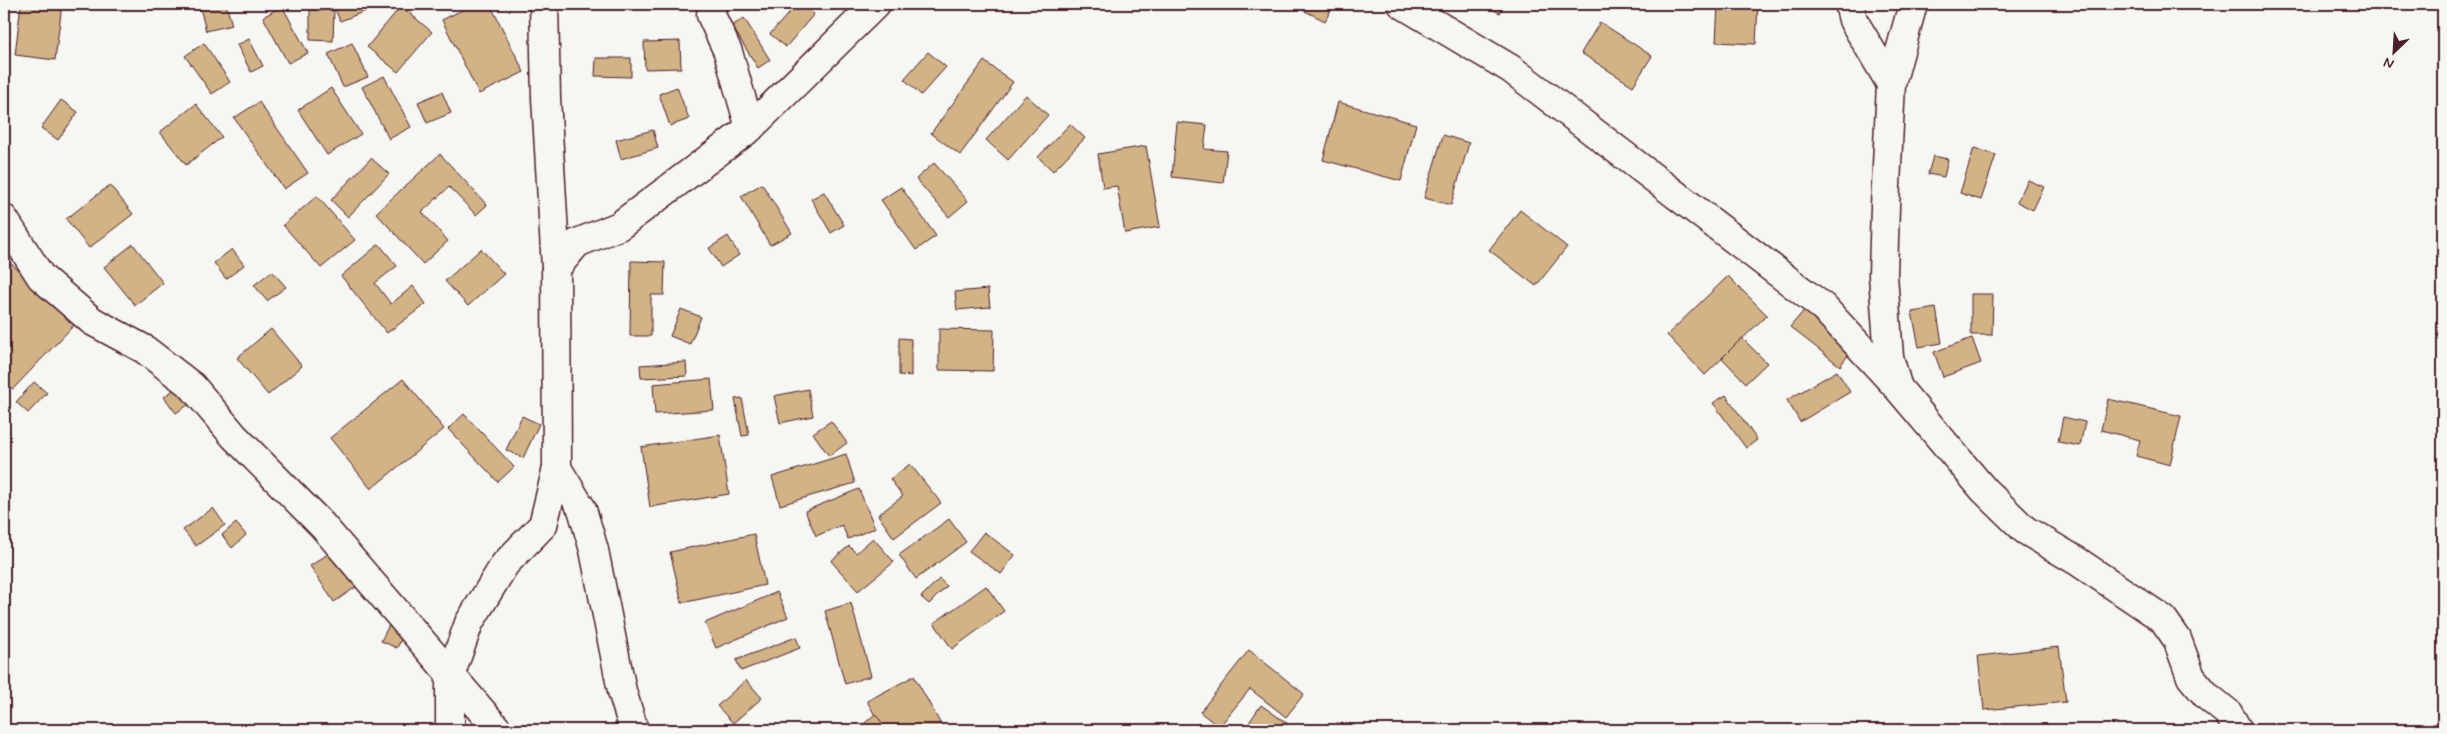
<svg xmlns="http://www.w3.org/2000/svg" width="2447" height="734" font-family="Mynerve,sans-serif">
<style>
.building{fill:#d2b386;stroke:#4a1f2b}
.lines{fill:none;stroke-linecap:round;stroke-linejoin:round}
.minor-casing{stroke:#4a1f2b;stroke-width:31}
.minor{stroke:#f6f6f2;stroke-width:28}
</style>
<rect width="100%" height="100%" fill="#f6f6f2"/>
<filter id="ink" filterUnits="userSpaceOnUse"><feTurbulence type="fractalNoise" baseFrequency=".02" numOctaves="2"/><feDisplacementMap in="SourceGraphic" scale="10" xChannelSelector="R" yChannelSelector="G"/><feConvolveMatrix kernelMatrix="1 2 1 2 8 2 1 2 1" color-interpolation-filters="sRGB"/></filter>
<g filter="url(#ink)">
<g class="building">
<path d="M21 4H62L55 60 15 55Z"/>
<path d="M199 4H226L232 25 206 31Z"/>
<path d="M333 4H384L340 21Z"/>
<path d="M474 4H490L524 72 479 94 442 20Z"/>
<path d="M797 4H803L814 14 786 47 770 34Z"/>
<path d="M833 4H866L857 18Z"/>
<path d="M1291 4H1334L1325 21Z"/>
<path d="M1481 4H1504L1500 13Z"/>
<path d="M1718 4H1758L1756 44 1716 42Z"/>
<path d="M282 6 308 53 288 63 263 17Z"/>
<path d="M401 6 432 32 398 72 367 47Z"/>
<path d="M310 10H334L333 41 310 40Z"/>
<path d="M744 18 770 60 758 68 732 26Z"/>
<path d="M1600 22 1652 56 1633 86 1581 53Z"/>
<path d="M249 39 263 66 251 72 237 45Z"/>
<path d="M680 41 681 68 645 69 644 42Z"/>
<path d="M204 43 230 82 212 94 185 56Z"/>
<path d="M352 43 368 77 343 87 328 54Z"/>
<path d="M928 52 946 67 921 95 904 79Z"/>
<path d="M596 58H631V77L595 76Z"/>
<path d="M984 61 1013 82 960 155 931 133Z"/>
<path d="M384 76 411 127 389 139 362 87Z"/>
<path d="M677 87 689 119 670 126 659 94Z"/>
<path d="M331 88 361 134 327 155 298 110Z"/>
<path d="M442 92 451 113 427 123 418 102Z"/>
<path d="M1026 95 1048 115 1008 160 986 140Z"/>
<path d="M61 100 78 112 58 140 41 128Z"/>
<path d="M259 102 308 173 284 189 234 118Z"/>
<path d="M1338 102 1416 124 1401 181 1323 160Z"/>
<path d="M196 104 222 137 186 165 160 132Z"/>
<path d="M1177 122 1207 125 1204 149 1227 151 1223 183 1172 177Z"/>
<path d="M1070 124 1085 138 1053 171 1038 157Z"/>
<path d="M653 130 658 148 621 159 616 140Z"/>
<path d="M1443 135 1469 143 1451 205 1424 198Z"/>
<path d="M1146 146 1160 227 1125 233 1117 186 1103 188 1098 154Z"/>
<path d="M1974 148 1996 155 1981 200 1960 193Z"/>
<path d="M440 154 487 205 476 215 449 187 422 212 448 241 423 264 376 213Z"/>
<path d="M1933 156 1948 159 1944 177 1928 174Z"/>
<path d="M371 158 389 174 348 217 331 200Z"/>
<path d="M934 163 968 201 949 217 916 179Z"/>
<path d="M2028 180 2044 187 2033 210 2017 202Z"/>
<path d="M762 184 792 233 770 245 741 196Z"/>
<path d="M110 185 133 214 89 248 66 219Z"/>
<path d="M901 187 936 236 916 250 881 200Z"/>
<path d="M824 192 844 225 831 233 811 199Z"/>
<path d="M317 196 355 240 321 268 283 225Z"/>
<path d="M1520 210 1567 247 1536 286 1489 250Z"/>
<path d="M728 236 739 255 721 267 709 248Z"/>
<path d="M133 244 163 283 135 305 104 267Z"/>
<path d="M379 244 397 266 375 283 391 304 413 286 426 304 387 333 341 276Z"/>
<path d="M232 249 244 265 226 279 214 263Z"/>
<path d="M481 249 504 274 468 306 445 281Z"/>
<path d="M4 257 75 324 13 389 4 381Z"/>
<path d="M631 261 665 262 664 295H651V336H630Z"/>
<path d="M272 271 286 287 267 301 254 285Z"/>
<path d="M1728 276 1767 315 1705 375 1667 335Z"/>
<path d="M988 289 990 307 957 310 955 292Z"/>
<path d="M1971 294H1993L1992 335H1971Z"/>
<path d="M1806 308 1855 346 1840 366 1790 327Z"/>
<path d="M1936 308 1942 343 1919 347 1912 312Z"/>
<path d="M681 309 701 317 690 344 670 336Z"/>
<path d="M271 329 302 366 268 395 237 358Z"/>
<path d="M939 329 994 330 993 371 939 370Z"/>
<path d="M899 338 911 339V376L899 375Z"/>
<path d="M1742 338 1767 363 1746 383 1722 358Z"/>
<path d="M1972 338 1981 363 1943 377 1934 352Z"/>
<path d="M686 362 687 376 641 378 640 365Z"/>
<path d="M1837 371 1850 392 1800 422 1787 400Z"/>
<path d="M403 379 444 429 371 489 330 438Z"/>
<path d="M711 379 714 410 655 414 653 384Z"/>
<path d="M34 382 47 393 28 413 16 402Z"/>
<path d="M184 382 197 399 176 413 164 397Z"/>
<path d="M808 389 813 416 780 423 774 396Z"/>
<path d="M1726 395 1757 440 1746 448 1713 403Z"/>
<path d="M742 398 749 435 742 436 735 399Z"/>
<path d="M2108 399 2181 416 2170 465 2136 456 2140 440 2101 430Z"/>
<path d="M464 414 514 467 498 482 448 429Z"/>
<path d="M522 416 539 424 523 458 506 450Z"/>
<path d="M2063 417 2085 422 2080 446 2058 442Z"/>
<path d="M831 421 847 443 829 456 813 433Z"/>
<path d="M720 435 729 494 650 507 641 447Z"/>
<path d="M846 454 855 483 780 505 772 477Z"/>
<path d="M910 464 941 503 894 538 878 515 903 496 890 479Z"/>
<path d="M859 489 875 528 848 539 842 525 816 536 805 511Z"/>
<path d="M213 508 225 525 196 546 183 530Z"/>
<path d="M949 519 966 542 916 579 899 555Z"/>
<path d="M236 523 246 535 232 548 222 535Z"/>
<path d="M984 532 1015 555 1001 574 969 551Z"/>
<path d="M754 534 765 585 682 603 670 552Z"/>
<path d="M873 538 894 562 858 591 831 561 849 546 856 553Z"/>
<path d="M331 552 356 587 334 602 310 566Z"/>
<path d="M939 579 947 586 929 604 921 597Z"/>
<path d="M986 586 1004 611 952 649 934 623Z"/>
<path d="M777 592 788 617 716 648 705 623Z"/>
<path d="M851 603 871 676 845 684 825 611Z"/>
<path d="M396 611 411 618 397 648 381 641Z"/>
<path d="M796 637 800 648 741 671 736 660Z"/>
<path d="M2059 647 2066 702 1984 710 1978 656Z"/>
<path d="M1249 650 1304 694 1286 717 1250 689 1219 727 1200 712Z"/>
<path d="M914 676 944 730H883L867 701Z"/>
<path d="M746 680 762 698 733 723 717 706Z"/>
<path d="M1261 705 1288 724 1284 730H1251L1246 727Z"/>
<path d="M875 714 888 730H857Z"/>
</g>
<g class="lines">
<g class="minor-casing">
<g id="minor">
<path d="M544 4 546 98 556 268 557 468 582 509 594 550 622 691 634 730"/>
<path d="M712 4 711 15 728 52 750 128"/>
<path d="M1402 4 1511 69 1823 307 1898 388 1984 490 2025 530 2077 561 2163 619 2177 639 2191 677 2207 696 2228 713 2238 730"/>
<path d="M1849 4 1853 20 1891 84"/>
<path d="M4 219 41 277 92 321 144 349 192 386 234 436 322 525 498 730"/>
<path d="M556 268 577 243 619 226 750 128 876 4"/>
<path d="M1897 385 1889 357 1883 275 1885 206 1891 84 1913 4"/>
<path d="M450 730V676L469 623 505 564 543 525 557 468"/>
</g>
</g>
<use href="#minor" class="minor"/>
</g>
</g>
<rect width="2447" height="734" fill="none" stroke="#f6f6f2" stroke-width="20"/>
<rect x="10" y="10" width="2427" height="714" fill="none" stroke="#4a1f2b" stroke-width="2" filter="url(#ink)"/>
<g transform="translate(2394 52) rotate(205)" stroke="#f6f6f2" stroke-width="4" paint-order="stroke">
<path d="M0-4L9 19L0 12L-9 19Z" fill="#4a1f2b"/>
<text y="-8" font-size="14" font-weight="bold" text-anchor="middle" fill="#4a1f2b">N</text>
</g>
</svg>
